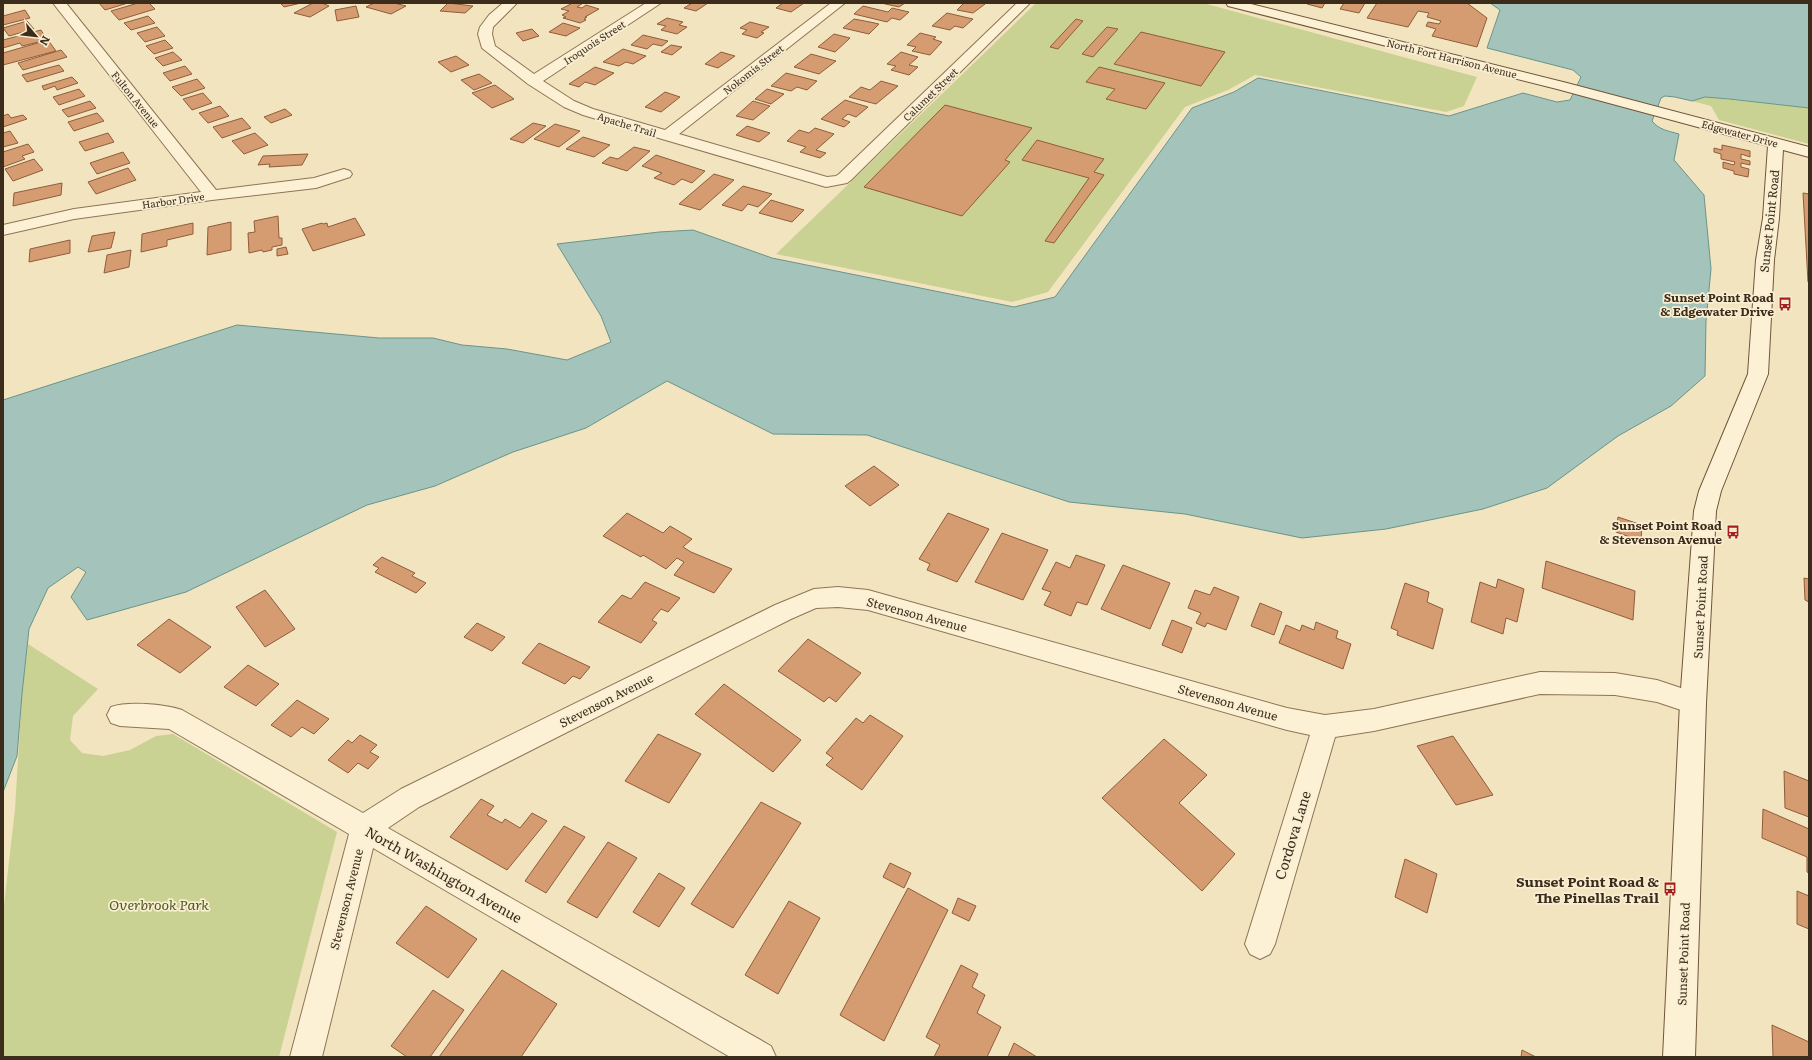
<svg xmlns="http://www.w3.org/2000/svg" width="1812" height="1060" font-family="Literata,serif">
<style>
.green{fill:#cad293}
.water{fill:#a4c4bb;stroke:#69948a}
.building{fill:#d59c72;stroke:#905c39}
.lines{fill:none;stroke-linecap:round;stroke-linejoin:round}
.street-casing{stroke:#8e7456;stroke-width:2}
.secondary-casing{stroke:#705539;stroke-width:2}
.street{fill:#fcf1d5;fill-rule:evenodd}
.secondary{fill:#fcf1d5;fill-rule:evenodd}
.labels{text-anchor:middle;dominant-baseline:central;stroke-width:3.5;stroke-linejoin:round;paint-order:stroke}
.far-street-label{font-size:10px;fill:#3c2c1c;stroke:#f9eed1}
.street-label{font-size:12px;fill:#3c2c1c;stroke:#f9eed1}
.poi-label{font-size:12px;font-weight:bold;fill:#3c2c1c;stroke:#f9eed1;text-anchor:end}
.near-street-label{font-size:14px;fill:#3c2c1c;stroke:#f9eed1}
.near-poi-label{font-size:14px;font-weight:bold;fill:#3c2c1c;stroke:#f9eed1;text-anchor:end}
.near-park-label{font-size:14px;font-style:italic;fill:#4b5b20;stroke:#f9eed1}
</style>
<rect width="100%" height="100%" fill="#f3e4c0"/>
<g class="green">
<path d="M1036 3H1203L1477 77 1464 106 1446 112 1255 75 1228 90 1185 107 1048 292 1012 302 776 254Z"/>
<path d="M1705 97 1809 108V144L1719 120 1711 106 1692 101Z"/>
<path d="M28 644 98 689 73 716 70 740 82 753 103 756 130 750 156 736 173 734 337 832 279 1057H3V914L15 809 22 694Z"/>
</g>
<path class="water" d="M1490 3H1809V108L1729 99 1705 97 1692 101 1675 97 1665 96 1661 98 1652 121C1659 130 1669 131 1679 134L1674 160 1704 195 1711 269 1706 321 1705 376 1671 406 1618 436 1547 488 1483 509 1386 529 1302 538 1185 514 1069 502 867 435 773 434 667 381 586 428 513 452 435 486 367 505 186 592 87 620 71 597 86 572 78 567 48 588 29 629 22 694 17 756 3 792V400L237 325 379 338H433L462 345 507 349 567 360 611 342 601 316 557 244 659 232 693 230 772 258 1014 307 1055 297 1192 108 1234 92 1258 78 1449 116 1523 93 1557 102 1570 100 1581 77 1573 70 1487 48 1500 10Z"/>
<g class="building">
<path d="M99 3H128L105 10Z"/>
<path d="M138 3H149L155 9 119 20 111 11Z"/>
<path d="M280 3H301L284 7Z"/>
<path d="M313 3H322L329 6 310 17 294 13Z"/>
<path d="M374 3H394L406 6 391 14 366 7Z"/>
<path d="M448 3 473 6 465 13 440 11Z"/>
<path d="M569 3H583L577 7 582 8 586 5 599 9 585 17H587L584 19 586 20 580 23 563 18 566 17 562 15 569 11 561 9 571 4Z"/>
<path d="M692 3H708L696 11 684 8Z"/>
<path d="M783 3H804L791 12 776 8Z"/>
<path d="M881 3H905L899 7Z"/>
<path d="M964 3H981L985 4 973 13 957 10Z"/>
<path d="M1308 3H1325L1322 8 1307 4Z"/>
<path d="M1344 3H1365L1359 13 1340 9Z"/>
<path d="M1377 3H1467L1487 18 1477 47 1432 36 1436 29 1426 26 1428 22 1439 24 1441 21 1427 17 1429 13 1418 11 1408 27 1367 18Z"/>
<path d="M356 6 359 17 337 21 335 10Z"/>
<path d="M863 6 888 12 892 8 909 12 900 20 892 18 887 22 854 14Z"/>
<path d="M25 10 30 18 3 25V16Z"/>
<path d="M947 13 973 19 963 28 955 26 950 30 932 26Z"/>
<path d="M148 16 155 23 131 30 124 23Z"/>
<path d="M667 18 683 22 679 25 687 27 677 34 661 30 666 26 657 24Z"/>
<path d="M854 19 870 22 879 24 869 34 843 28Z"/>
<path d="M1076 19 1083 21 1058 49 1050 47Z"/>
<path d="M27 21 34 29 9 36 3 28Z"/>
<path d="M750 22 769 27 761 32 764 33 757 38 742 34 747 30 740 28Z"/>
<path d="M563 23 580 28 566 36 549 32Z"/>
<path d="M157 27 165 36 145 42 137 33Z"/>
<path d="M1107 27 1118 29 1093 57 1082 54Z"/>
<path d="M532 29 539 36 523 41 516 33Z"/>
<path d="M41 30 47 40 22 46 20 43 3 48V40Z"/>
<path d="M1141 32 1225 52 1201 86 1114 64Z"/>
<path d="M920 33 936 37 933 39 942 42 930 55 912 51 916 47 907 45Z"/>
<path d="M834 34 850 38 835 52 818 47Z"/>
<path d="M643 35 668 41 662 46 653 44 647 49 631 45Z"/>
<path d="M48 40 56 51 3 65V53Z"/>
<path d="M165 40 173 48 154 54 146 46Z"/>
<path d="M671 45 682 47 672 55 661 52Z"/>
<path d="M623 49 646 56 633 64 626 62 619 66 603 62Z"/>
<path d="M61 50 67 57 23 70 18 63Z"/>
<path d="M173 52 182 60 163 66 155 58Z"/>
<path d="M721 52 735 56 718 68 705 64Z"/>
<path d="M901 52 918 57 909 65 918 67 909 75 891 70 896 66 887 64Z"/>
<path d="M811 54 836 61 819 74 794 67Z"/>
<path d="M456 56 469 65 451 72 438 62Z"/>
<path d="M59 65 64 71 27 82 22 75Z"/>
<path d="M185 66 192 74 170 81 163 73Z"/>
<path d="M595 67 614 73 595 85 585 82 579 87 569 84Z"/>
<path d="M1099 67 1165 83 1146 109 1106 99 1115 89 1086 82Z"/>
<path d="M786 73 817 81 807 90 797 87 791 91 771 86Z"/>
<path d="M479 74 492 83 474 90 461 80Z"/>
<path d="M72 77 78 83 57 90 55 86 44 90 42 86Z"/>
<path d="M197 79 205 88 181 96 172 87Z"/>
<path d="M881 81 898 86 876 104 849 97 861 87 870 90Z"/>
<path d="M495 85 514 99 492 108 472 93Z"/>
<path d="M79 89 85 96 59 105 53 97Z"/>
<path d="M767 89 784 94 771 104 755 99Z"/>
<path d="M665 92 680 97 661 112 645 107Z"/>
<path d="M203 93 212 103 192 110 183 99Z"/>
<path d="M845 100 868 107 856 117 848 114 842 119 850 122 844 127 821 119Z"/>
<path d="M90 101 96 108 68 117 62 110Z"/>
<path d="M753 101 770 106 753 120 736 116Z"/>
<path d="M945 105 1032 128 1005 160 1010 162 962 216 864 187Z"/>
<path d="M220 106 229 116 208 123 199 113Z"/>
<path d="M285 109 292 115 271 123 264 117Z"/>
<path d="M97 113 104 121 74 131 68 122Z"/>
<path d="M8 114 11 118 23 115 27 119 3 127V116Z"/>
<path d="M242 118 251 128 222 138 213 127Z"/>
<path d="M533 123 546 126 523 143 510 139Z"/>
<path d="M555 124 580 131 559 147 534 139Z"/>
<path d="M747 126 770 133 759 142 736 135Z"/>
<path d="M815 128 834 134 816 150 826 153 820 158 800 152 806 147 787 141 799 130 809 133Z"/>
<path d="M10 131 18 143 3 147V133Z"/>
<path d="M108 133 114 142 85 151 79 142Z"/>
<path d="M255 133 268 145 244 154 232 141Z"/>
<path d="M583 137 610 145 594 157 566 149Z"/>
<path d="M1037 140 1104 159 1094 172 1104 175 1054 243 1045 241 1089 178 1022 160Z"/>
<path d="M28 144 34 152 22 156 25 159 3 167V152Z"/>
<path d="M1722 145 1750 151V157L1741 154V159L1750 161V165L1741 163V167L1749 169 1748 177 1734 174V171L1723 168V162L1734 165 1735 162 1721 159V154L1714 152V148L1722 150Z"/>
<path d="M634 147 650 151 627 171 602 163 610 157 618 159Z"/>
<path d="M123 152 130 163 97 174 90 163Z"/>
<path d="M308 154 302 165 269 167 270 164 258 165 263 156Z"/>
<path d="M656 155 705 171 692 183 682 179 674 185 654 178 662 173 642 166Z"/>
<path d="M34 159 43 170 13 181 5 169Z"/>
<path d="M128 168 136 180 96 194 88 182Z"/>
<path d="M714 174 734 180 700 210 679 204Z"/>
<path d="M62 183 61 195 13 206 14 193Z"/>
<path d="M743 186 772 194 758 207 748 204 742 211 722 205Z"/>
<path d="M1803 193 1809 194V282H1808Z"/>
<path d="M771 200 804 210 792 222 759 213Z"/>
<path d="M278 216 279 238H282V245L272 247V250L263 252 262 250 249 253 248 233 255 232 254 221Z"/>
<path d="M355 218 365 235 313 251 302 229 322 223 323 224 327 223 328 227Z"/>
<path d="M231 222V250L207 255 208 227Z"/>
<path d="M193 223V234L167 240V246L141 252 142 234Z"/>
<path d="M115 232 111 248 88 252 92 236Z"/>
<path d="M70 240V253L29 262 30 249Z"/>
<path d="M286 247 288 254 277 256V249Z"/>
<path d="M131 250 129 267 104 273 107 255Z"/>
<path d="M874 466 899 485 870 506 845 486Z"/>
<path d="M627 513 663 533 670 526 692 539 683 547 691 552 732 569 714 593 674 575 684 562 677 558 666 569 643 555 641 557 603 536Z"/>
<path d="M948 513 989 529 957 582 927 570 930 564 919 559Z"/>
<path d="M1618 517 1642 525 1641 541 1616 532Z"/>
<path d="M1002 533 1048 550 1023 600 975 582Z"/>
<path d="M1076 555 1105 565 1087 605 1077 602 1071 616 1044 605 1051 592 1042 589 1056 562 1070 568Z"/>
<path d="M382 557 415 573 412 576 426 583 416 593 375 572 379 568 373 565Z"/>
<path d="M1546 561 1635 591 1633 620 1542 588Z"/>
<path d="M1123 565 1170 583 1150 629 1101 609Z"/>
<path d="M1804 578 1809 579V602L1805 600Z"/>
<path d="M1498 579 1524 589 1517 622 1506 618 1503 634 1471 622 1480 582 1496 588Z"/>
<path d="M645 582 680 598 668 612 661 609 652 620 657 623 641 643 598 622 622 595 631 599Z"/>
<path d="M1405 583 1429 592 1427 602 1443 609 1433 649 1397 635 1398 631 1391 628Z"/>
<path d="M1214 587 1239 597 1226 630 1207 623 1205 627 1196 623 1201 613 1188 608 1195 590 1210 595Z"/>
<path d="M265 590 295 629 265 647 236 607Z"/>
<path d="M1260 603 1282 612 1274 635 1251 626Z"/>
<path d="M169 619 211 647 180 673 137 645Z"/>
<path d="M1172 620 1192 628 1182 653 1162 645Z"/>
<path d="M1316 622 1338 631 1336 638 1351 644 1343 669 1279 643 1286 625 1300 631 1302 625 1314 630Z"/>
<path d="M477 623 505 637 492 651 464 637Z"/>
<path d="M808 639 861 673 836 702 829 697 824 702 778 671Z"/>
<path d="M539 643 590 667 580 679 573 676 565 684 522 663Z"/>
<path d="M248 665 279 684 256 706 224 687Z"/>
<path d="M724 684 801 740 773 772 695 714Z"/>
<path d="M297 700 329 719 314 734 302 727 291 737 271 725Z"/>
<path d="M870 715 903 736 862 790 826 765 833 758 826 753 856 718 863 723Z"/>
<path d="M658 734 701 754 669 803 625 781Z"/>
<path d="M360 735 377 745 370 752 379 757 368 769 358 763 348 773 328 760 348 740 352 743Z"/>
<path d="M1453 736 1493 795 1456 805 1417 746Z"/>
<path d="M1164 739 1207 775 1179 803 1235 854 1202 891 1102 798Z"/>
<path d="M1784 771 1809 781V817L1785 808Z"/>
<path d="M481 799 494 806 487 815 502 823 505 819 520 828 532 813 547 821 507 870 450 837Z"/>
<path d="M761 802 801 823 733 928 691 904Z"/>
<path d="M1763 809 1809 829V873L1807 872V857L1762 838Z"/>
<path d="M564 826 585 837 546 893 525 881Z"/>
<path d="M608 842 637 858 597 918 567 902Z"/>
<path d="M1405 859 1437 874 1427 913 1395 897Z"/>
<path d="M890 863 911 873 904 888 883 877Z"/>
<path d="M659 873 685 888 659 927 633 912Z"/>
<path d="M908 888 948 910 884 1041 840 1015Z"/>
<path d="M1797 891 1809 896V929L1797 924Z"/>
<path d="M958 898 976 906 969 921 952 913Z"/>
<path d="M789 901 820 918 778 994 745 975Z"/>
<path d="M426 906 477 939 448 978 396 943Z"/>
<path d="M961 965 978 974 972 987 985 995 977 1013 1001 1027 987 1057H934L940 1045 926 1037Z"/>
<path d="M502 970 557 1004 521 1057H439Z"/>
<path d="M433 990 464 1010 430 1057H407L391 1046Z"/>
<path d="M1772 1025 1809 1042V1057H1773Z"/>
<path d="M1014 1043 1037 1057H1008Z"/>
<path d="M1522 1050 1536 1057H1521Z"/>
</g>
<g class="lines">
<g class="street-casing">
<g id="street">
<path d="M53 3H66L216 190 314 178 344 169 350 171 352 174 350 177 316 188 212 200 74 219 3 235V225L74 209 201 192Z"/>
<path d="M503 3H517L493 27 492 34 495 46 534 74 646 3H661L543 81 574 101 593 109 665 130 831 3H845L679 134 827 177 836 176 839 174 1017 3H1030L851 180 847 183 826 187 662 139 583 115 564 107 528 84 482 48 478 34 480 27 489 15Z"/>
<path d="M838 587 868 590 1287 708 1325 715 1374 709 1540 672 1615 673 1657 680 1702 695 1706 703 1702 711 1693 714 1657 702 1615 695 1540 694 1374 731 1335 737 1275 944 1270 954 1260 959 1250 954 1245 944 1310 735 1287 730 868 610 838 607 816 608 791 619 419 807 388 828 771 1046 776 1057H730L373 848 322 1057H290L349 834 169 729 120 726 111 723 107 715 111 707C127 701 165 704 182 710L363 813 401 789 775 605 814 589Z"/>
</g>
</g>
<g class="secondary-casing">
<path id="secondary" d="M1226 3H1247L1567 83 1809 147V157L1783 150 1779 218 1774 260 1768 374 1721 491 1716 511 1706 703 1695 1057H1663L1680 703 1694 511 1699 491 1748 374 1756 260 1763 218 1768 146 1557 89 1228 6Z"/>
</g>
<use href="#street" class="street"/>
<use href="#secondary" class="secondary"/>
</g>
<defs>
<g id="bus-bare" transform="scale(1.08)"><path d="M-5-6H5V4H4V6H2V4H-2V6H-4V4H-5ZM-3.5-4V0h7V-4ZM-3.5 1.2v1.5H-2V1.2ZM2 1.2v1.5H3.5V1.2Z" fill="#a4201f" stroke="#f9eed1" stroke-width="2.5" paint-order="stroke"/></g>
</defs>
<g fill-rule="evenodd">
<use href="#bus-bare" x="1785" y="304"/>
<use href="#bus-bare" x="1733" y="532"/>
<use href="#bus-bare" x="1670" y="889"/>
</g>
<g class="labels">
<g class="far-street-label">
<text transform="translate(594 42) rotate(-33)">Iroquois Street</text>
<text transform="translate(1452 58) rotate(14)">North Fort Harrison Avenue</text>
<text transform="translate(753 69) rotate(-38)">Nokomis Street</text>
<text transform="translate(930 94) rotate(-44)">Calumet Street</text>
<text transform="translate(136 99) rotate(51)">Fulton Avenue</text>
<text transform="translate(627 124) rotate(17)">Apache Trail</text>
<text transform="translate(1740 133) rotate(15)">Edgewater Drive</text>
<text transform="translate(173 200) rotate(-8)">Harbor Drive</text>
</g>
<g class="street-label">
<text transform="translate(1769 221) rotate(-84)">Sunset Point Road</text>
<text transform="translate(1700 607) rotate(-87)">Sunset Point Road</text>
<text transform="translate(917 614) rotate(15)">Stevenson Avenue</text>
<text transform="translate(606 700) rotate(-27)">Stevenson Avenue</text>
<text transform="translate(1228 702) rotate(16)">Stevenson Avenue</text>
<text transform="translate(346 899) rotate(-76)">Stevenson Avenue</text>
<text transform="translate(1683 954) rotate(-88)">Sunset Point Road</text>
</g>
<g class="poi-label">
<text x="1774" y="297">Sunset Point Road<tspan x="1774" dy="14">&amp; Edgewater Drive</tspan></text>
<text x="1722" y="525">Sunset Point Road<tspan x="1722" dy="14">&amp; Stevenson Avenue</tspan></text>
</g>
<g class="near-street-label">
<text transform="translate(1292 835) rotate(-73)">Cordova Lane</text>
<text transform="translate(444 874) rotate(30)">North Washington Avenue</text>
</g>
<g class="near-poi-label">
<text x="1659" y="881">Sunset Point Road &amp;<tspan x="1659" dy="16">The Pinellas Trail</tspan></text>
</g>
<g class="near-park-label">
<text x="159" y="904">Overbrook Park</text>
</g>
</g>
<rect width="1812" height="1060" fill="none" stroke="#3c2c1c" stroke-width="8"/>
<g transform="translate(36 36) rotate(118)" stroke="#f9eed1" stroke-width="3" paint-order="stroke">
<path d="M0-3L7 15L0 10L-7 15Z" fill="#3c2c1c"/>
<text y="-6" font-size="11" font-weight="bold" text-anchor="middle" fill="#3c2c1c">N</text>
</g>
</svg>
